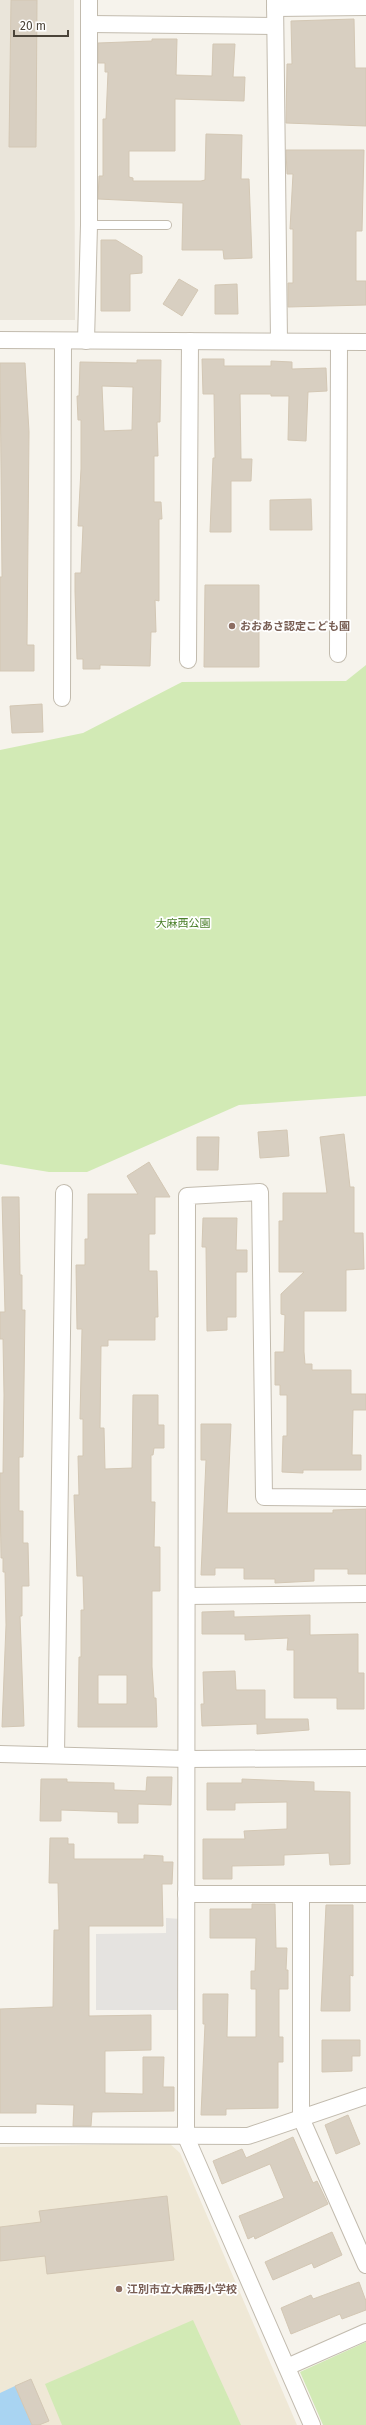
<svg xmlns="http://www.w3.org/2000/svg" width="366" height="2425" font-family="'Fira Sans','Noto Sans JP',sans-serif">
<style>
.residential{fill:#eae5da}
.education{fill:#efe8d6}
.green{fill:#d2eab5}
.parking{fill:#e5e3e0}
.water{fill:#a9d4f2}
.building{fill:#d8cfc1;stroke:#d3c7b4;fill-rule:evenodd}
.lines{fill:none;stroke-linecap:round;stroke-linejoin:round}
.lane-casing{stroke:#c2bbae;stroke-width:10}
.street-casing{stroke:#c2bbae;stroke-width:18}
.lane{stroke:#fff;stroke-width:8}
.street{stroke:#fff;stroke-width:16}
.education-dot{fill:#8d6e63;stroke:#fff;stroke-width:1.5}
.labels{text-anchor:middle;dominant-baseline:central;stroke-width:3.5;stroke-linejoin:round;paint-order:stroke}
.education-label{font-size:11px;font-weight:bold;fill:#785e54;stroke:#fff;text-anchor:start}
.park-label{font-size:11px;fill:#4a7f2a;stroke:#fff}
</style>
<rect width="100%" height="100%" fill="#f6f3ec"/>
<path class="residential" d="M0 0H74L75 320H0Z"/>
<path class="education" d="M169 2143 180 2153 297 2425H0V2147Z"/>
<g class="green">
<path d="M366 665V1096L239 1105 87 1172H49L0 1164V750L83 733 182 682 346 681Z"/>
<path d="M193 2320 241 2425H62L45 2384Z"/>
<path d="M366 2342V2425H323L300 2372Z"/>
</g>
<path class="parking" d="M166 1918 181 1919 179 2010H96V1934L166 1933Z"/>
<path class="water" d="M15 2386 32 2425H0V2393Z"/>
<g class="building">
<path d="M11 0H37L36 147H9Z"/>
<path d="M354 19 355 68H366V126L286 123 287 64H292L291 21Z"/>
<path d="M152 39H177L176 75 212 76 213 44H235L233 77H245L244 101 175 99V151H129V177L133 178V181H201L205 180 206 134 242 135 241 179H249L252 258 224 259 223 250H182L183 203 98 199 99 176H103V119H106L108 72H105V63H98V43L152 41Z"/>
<path d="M286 150H364L362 231H356V281H366V305L288 307V283H293V229H290L293 174H287Z"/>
<path d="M101 240H116L142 256V273L130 274V311H101Z"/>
<path d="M179 279 198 290 182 316 163 304Z"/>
<path d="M237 284 238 314H215V285Z"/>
<path d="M202 359H224V366H271V361L292 362V369L326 368 327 391 308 392 306 441 288 440 289 396H271V394H240L241 459H252L251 481H231V532H210L213 458H215L214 394H203Z"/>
<path d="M137 360H161L160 422H157L158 456H154V502H161L162 519H159V601L155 600 156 632H151L150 666 100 665V669H83V659H77L75 591V573H81L83 526H78L81 469V420H78L77 396H79L80 362 137 363ZM102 386 133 387 132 430 104 431Z"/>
<path d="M0 363H25L29 432 27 645H34V671H0V577H2Z"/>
<path d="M311 499 312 530H270V500Z"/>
<path d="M205 585H259V667H204Z"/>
<path d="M42 704 43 732 12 733 10 706Z"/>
<path d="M287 1130 289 1156 260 1158 258 1132Z"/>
<path d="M344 1134 350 1187H354V1233H363L364 1269 346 1270V1311H304V1352L305 1364H312V1370H351V1394H366V1410H353L352 1455H361V1470H303V1473L282 1472 283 1436H287V1395H280V1385H275V1352H284L285 1315 281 1314V1294L304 1272H279V1221H283V1193H327L320 1137Z"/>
<path d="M197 1137H219L218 1170H197Z"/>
<path d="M149 1162 170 1197H155V1234H149V1271H157L158 1317H155V1340H108V1346H101L100 1428H104L105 1469 132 1468 133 1395H158V1425H164V1448H154L153 1455H151V1502H155L154 1547H160V1591H152V1667L154 1698H156L157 1727H78L79 1657H81V1610H84L83 1576H77L74 1495H79L78 1456H83V1419H80L82 1329H77L76 1265H85V1239H88V1194H138L127 1176ZM98 1675H127V1704H98Z"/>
<path d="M2 1197H19L20 1275H22V1310H25L23 1457H19V1511H23V1543H28L29 1586H22V1616H20L24 1726 2 1727 6 1625 5 1572H3V1558H1L0 1491V1473H3L4 1395 3 1339H0V1312H5Z"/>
<path d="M203 1218H237L236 1250H247V1272H236V1317H227V1330L207 1331 206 1247H202Z"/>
<path d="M201 1424H231L227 1513H333V1510L366 1509V1574H348V1569H314V1581L275 1583V1579H244V1568H215V1575H201L206 1460H201Z"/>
<path d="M234 1611V1617L310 1615V1635L358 1634V1673H364V1709H337V1698H294V1650H287L288 1638 245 1640V1634H202V1612Z"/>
<path d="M235 1671 236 1690H265V1719H308L309 1730 257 1734V1724L202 1726 201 1704H204L203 1672Z"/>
<path d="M147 1777H172L171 1805 138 1804V1823H118V1812L61 1810V1821H40L41 1779H67V1782L114 1783V1790L146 1791Z"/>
<path d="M242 1779 314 1782V1791L350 1792V1864L330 1865 329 1853 284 1855V1865L232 1866V1879H203V1839H245L244 1831 287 1829V1802L235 1803V1810H207V1783H242Z"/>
<path d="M50 1838H68V1844H74V1859H144V1855L163 1856V1862H173L172 1884H162L163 1926H89V2016L151 2015V2050L105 2051V2093L143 2094V2057H164L163 2087H174V2111L92 2112 91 2126H73L74 2105 36 2104V2113H0V2009L53 2007 54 1930H59L58 1883H49Z"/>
<path d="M252 1904H275L276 1948H287L286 1970H288V1989H279V2037H283V2062H278V2108L226 2109V2115H201L205 2024H203V1994H228L227 2037H256V1989H251V1971H255L256 1938H210V1909H252Z"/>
<path d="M326 1905H353V1976L350 1975V2011H321Z"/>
<path d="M322 2040H360V2056H352V2071L322 2072Z"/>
<path d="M348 2115 360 2144 336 2154 325 2125Z"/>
<path d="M293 2137 313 2183 317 2181 328 2204 255 2239 254 2236 248 2239 239 2216 284 2198 270 2164 222 2184 213 2161 242 2149 246 2158Z"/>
<path d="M167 2196 174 2260 47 2274 45 2256 0 2261V2227L41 2222 39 2211Z"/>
<path d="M332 2232 342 2255 314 2268 312 2263 273 2280 265 2262Z"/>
<path d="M359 2282 366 2301V2310L342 2319 340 2314 291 2334 281 2308 311 2295 313 2299Z"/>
<path d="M31 2379 49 2421 39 2425H32L15 2386Z"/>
</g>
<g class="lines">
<g class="lane-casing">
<path id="lane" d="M89 225H167"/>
</g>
<g class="street-casing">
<g id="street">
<path d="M275 0 279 341"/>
<path d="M275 8 366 7"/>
<path d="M89 24 275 26"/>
<path d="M0 340 366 342"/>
<path d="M86 341 89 225V0"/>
<path d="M338 654 339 342"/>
<path d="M188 660 190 341"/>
<path d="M62 698 63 341"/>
<path d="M187 1596 366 1594"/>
<path d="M0 1754 187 1759 366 1758"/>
<path d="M56 1755 64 1193"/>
<path d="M186 1894H366"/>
<path d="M301 1894V2118L366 2265"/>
<path d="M0 2135 248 2136 366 2096"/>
<path d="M287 2367 366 2332"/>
<path d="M312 2425 186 2137 187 1196 260 1192 264 1497 366 1498"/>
</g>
</g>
<use href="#lane" class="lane"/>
<use href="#street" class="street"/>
</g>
<g class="education-dot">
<circle cx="232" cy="626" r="4"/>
<circle cx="119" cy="2289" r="4"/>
</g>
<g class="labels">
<g class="education-label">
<text x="240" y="626">おおあさ認定こども園</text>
<text x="127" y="2289">江別市立大麻西小学校</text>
</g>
<g class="park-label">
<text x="183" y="923">大麻西公園</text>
</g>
</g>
<path d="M14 30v6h54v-6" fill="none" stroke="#4b4439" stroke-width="2"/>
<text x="20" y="30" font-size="12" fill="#4b4439" stroke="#ffffff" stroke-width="3" paint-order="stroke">20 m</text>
</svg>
